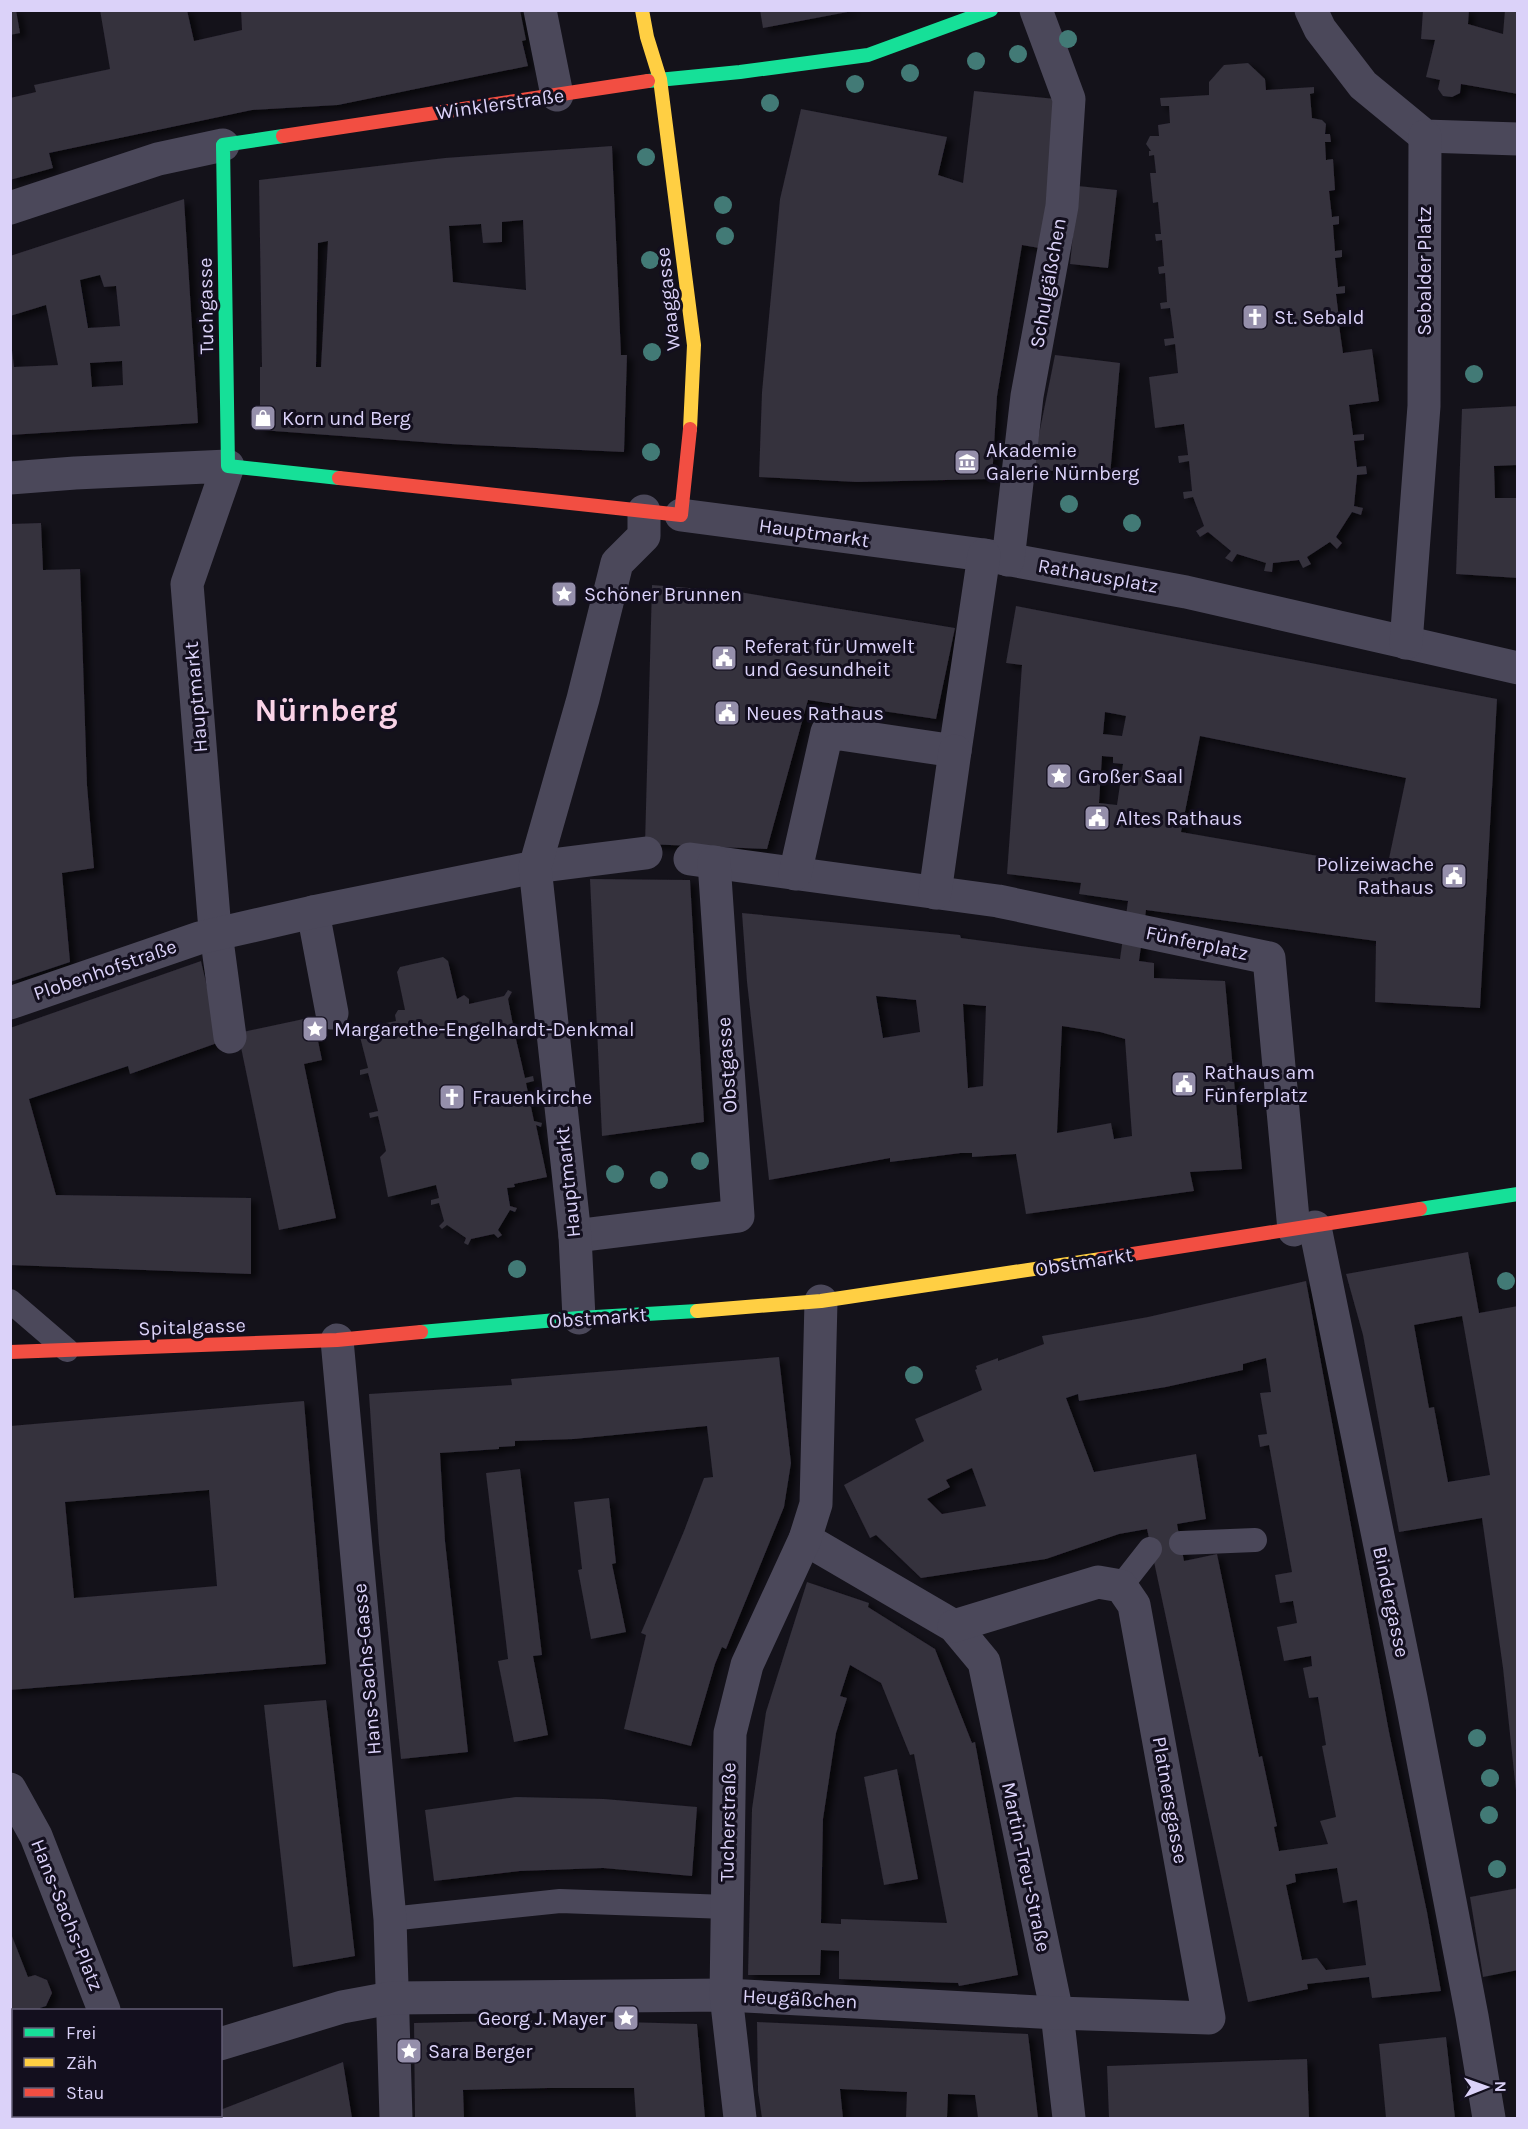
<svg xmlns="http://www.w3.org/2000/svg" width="1528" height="2129" font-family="Karla,sans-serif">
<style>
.building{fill:#34303c;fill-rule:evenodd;filter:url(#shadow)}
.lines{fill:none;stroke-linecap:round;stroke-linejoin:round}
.lane{stroke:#4b485a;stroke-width:24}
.street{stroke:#4b485a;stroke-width:33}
.fast{stroke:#16e098;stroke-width:14}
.slow{stroke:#ffcf43;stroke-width:14}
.jam{stroke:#f24e42;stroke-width:14}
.tree{fill:#427a76}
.labels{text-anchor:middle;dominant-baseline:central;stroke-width:6;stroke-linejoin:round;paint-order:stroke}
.street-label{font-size:20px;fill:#dbd2f9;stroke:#130f1e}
.poi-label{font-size:20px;fill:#dbd2f9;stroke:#130f1e;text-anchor:start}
.town-label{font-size:32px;font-weight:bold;fill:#f9d3e7;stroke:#130f1e}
</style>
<defs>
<filter id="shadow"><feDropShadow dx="6" dy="4" stdDeviation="3" flood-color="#0009"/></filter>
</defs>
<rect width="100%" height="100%" fill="#14121a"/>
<g class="building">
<path d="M10 10H16L20 33 10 35Z"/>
<path d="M100 10H187L194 41 242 30 241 10H520L526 40 522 41 528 66 338 105 252 110 49 153 53 168 10 180V98L36 92 34 85 110 69Z"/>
<path d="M760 10H853V11L763 28Z"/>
<path d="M1423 10H1469L1468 24 1503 34 1505 10H1518V94L1461 84 1460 93 1452 97 1443 96 1438 89 1440 80 1426 77 1435 40 1421 39Z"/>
<path d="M1248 63 1265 79 1266 90 1314 87V93L1310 94 1312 118 1322 120 1326 124 1325 134H1330L1331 142H1325L1326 160 1333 159 1335 190 1329 191 1332 217 1339 216V224L1333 225 1335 251 1342 250V257L1335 258 1338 287 1345 286V293L1336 294 1339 318 1349 317 1350 323 1339 325 1343 353 1372 349 1379 401 1349 405 1353 435 1364 434V440L1354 441 1357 467 1366 466 1367 474 1357 475 1354 506 1363 508 1361 515 1352 512 1336 537 1342 543 1337 549 1330 542 1307 557 1311 564 1303 568 1299 560 1273 563 1272 572 1264 571 1266 563 1237 554 1232 562 1225 558 1231 551 1208 532 1200 537 1196 531 1204 526 1193 497 1184 499 1183 492 1192 491 1189 461 1179 463 1178 456 1188 455 1184 424 1155 428 1149 377 1178 373 1175 344 1165 346 1164 339 1174 338 1170 308 1161 309 1160 303 1167 302 1165 273 1159 274 1158 267 1164 266 1162 240 1156 241 1155 234H1161L1158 202 1153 203 1150 173H1156L1154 155 1149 156V151H1151L1146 144 1150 136H1159L1158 125 1170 123 1169 106H1161L1160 98 1209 95V82L1224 65Z"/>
<path d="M974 91 1056 99 1046 205 1039 248 1022 245 997 396 992 479 857 482 759 477 762 392 780 199 801 109 947 137 938 175 963 183Z"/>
<path d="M612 146 621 355H627L624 452 450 444 260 430V367H262L259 180 445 158ZM523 220 526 290 453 282 449 226 481 224 483 243 502 242V222ZM328 241 321 367H316L318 243Z"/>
<path d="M1078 186 1117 190 1108 268 1070 264Z"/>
<path d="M184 199 198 423 10 435V350H12L14 367 58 365 46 305 10 316V256ZM100 275 104 287 116 286 120 326 88 328 80 280ZM122 361 123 385 92 387 90 363Z"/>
<path d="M1055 355 1120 363 1110 476 1032 469Z"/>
<path d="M1518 406V465L1494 466 1495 498H1518V578L1456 574 1462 409Z"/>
<path d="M41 523 43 570 80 569 87 785 94 868 62 873 70 962 10 982V524Z"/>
<path d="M652 585 739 592 955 628 936 719 808 700 767 849 645 844Z"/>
<path d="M1016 606 1497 699 1480 1008 1375 1002 1376 941 1146 910 1139 961 1154 963V978L1225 981 1242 1169 1190 1172 1194 1191 1026 1214 1016 1154 972 1157V1153H961L890 1162V1158L769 1180 747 982 742 913 960 935 961 938 1120 959 1128 901 1079 894 1081 883 1007 874 1022 665 1006 663ZM1105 712 1126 716 1122 736 1103 734ZM1200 736 1406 778 1387 868 1181 832ZM1102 756 1113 757V763L1123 764 1117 805 1099 803ZM876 996 916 1000 920 1032 883 1038ZM963 1004 986 1006 983 1086 968 1088ZM1062 1026 1100 1032 1125 1039 1132 1136 1114 1139 1111 1123 1057 1133Z"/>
<path d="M590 879 690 880 704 1122 602 1136Z"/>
<path d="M443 957 448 961 457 999 464 995 469 999V1004L504 996 508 990 512 992 508 999 515 1035 524 1033V1037L516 1039 525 1078 533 1076 534 1081 526 1083 534 1121 542 1123 541 1127 536 1125 547 1177 514 1184 515 1187 507 1188 510 1206 517 1208 515 1212 510 1210 498 1230 502 1235 498 1238 494 1234 471 1239 468 1245 464 1243 466 1238 447 1225 442 1229 439 1226 444 1221 439 1203 431 1205V1200L439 1198 436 1185 388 1197 380 1157 386 1151 378 1116 370 1118 369 1113 378 1111 368 1073 360 1075V1070L368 1068 359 1033 351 1027 355 1023 361 1028 396 1021 395 1015 398 1010H405L397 972 400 967Z"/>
<path d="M201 961 220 1042 130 1074 128 1066 29 1099 56 1195 251 1198V1274L10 1265V1028Z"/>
<path d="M313 1017 322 1060 304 1064 336 1218 279 1230 238 1033Z"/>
<path d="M1468 1252 1479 1313 1518 1306V1791H1516L1503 1668 1482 1518 1399 1532 1363 1335 1346 1274ZM1462 1316 1490 1475 1448 1482 1434 1407 1429 1408 1414 1325Z"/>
<path d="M1306 1281 1389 1732 1427 1912 1441 1991 1372 1998 1369 1977 1307 1984 1308 1989 1248 2002 1147 1529 1119 1534 1046 1559 921 1578 876 1535 870 1538 844 1485 924 1441 915 1419 982 1390 975 1370 977 1369 976 1366 998 1358V1361L1044 1344 1042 1336 1148 1317ZM1266 1358 1271 1392 1260 1393 1267 1434 1258 1435 1260 1447 1269 1445 1292 1572 1275 1575 1280 1603 1293 1601 1297 1623 1277 1627 1284 1661 1311 1656 1312 1666 1303 1668 1309 1698 1318 1697 1326 1745 1322 1746 1336 1817 1320 1821 1328 1844 1279 1851 1274 1827 1277 1826 1262 1756 1259 1757 1217 1554 1184 1561 1177 1524 1206 1519 1196 1454 1094 1472 1066 1398 1078 1394 1079 1401 1166 1387 1243 1370V1364ZM972 1468 986 1506 942 1514 927 1499 950 1487 946 1480ZM1337 1868 1343 1903 1357 1900 1366 1965 1326 1970 1317 1958 1302 1960 1286 1885 1296 1882 1295 1874Z"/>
<path d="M779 1357 791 1463 784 1507 726 1649 722 1647 715 1664 691 1746 624 1729 646 1635 641 1633 684 1531 704 1478 713 1477 707 1426 574 1439 515 1441V1446L499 1447V1449L440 1453 445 1541 468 1752 401 1759 379 1545 369 1394 512 1385 511 1379Z"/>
<path d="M304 1401 326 1664 10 1690V1426ZM209 1490 217 1586 74 1598 65 1502Z"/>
<path d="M520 1469 542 1655 533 1656 548 1735 514 1742 498 1661 508 1659 486 1473Z"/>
<path d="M609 1498 616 1563 612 1564 626 1632 591 1639 578 1570 582 1569 574 1502Z"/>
<path d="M807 1582 869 1603 868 1607 935 1649 972 1743 975 1742 1018 1975 959 1986 958 1983 839 1979V1951L821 1950 820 1975H748L752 1809 766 1712ZM850 1665 881 1683 910 1755 914 1754 947 1923 841 1919V1924L821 1923 823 1819 836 1733 847 1698 840 1696Z"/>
<path d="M326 1700 355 1956 293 1967 264 1705Z"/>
<path d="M897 1769 918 1879 884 1885 864 1777Z"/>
<path d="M516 1797 604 1799 697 1807 692 1876 603 1868 520 1871 434 1881 425 1810Z"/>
<path d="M1518 1888V1970L1483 1977 1470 1897Z"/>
<path d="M10 1931 28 1977 35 1975 47 1980 52 1993 46 2006 40 2008 41 2010H14V2092L10 2093Z"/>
<path d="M547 2020 697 2024 705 2118H636L634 2088H549L463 2090 464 2118H415L414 2023Z"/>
<path d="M757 2022 1028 2034 1038 2118H978L975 2095 948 2094 947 2118H906L907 2092 840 2089 843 2118H762L758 2091Z"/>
<path d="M1446 2037 1455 2118H1386L1379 2044Z"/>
<path d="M1307 2059 1309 2118H1109L1107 2066Z"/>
<path d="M343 2062 352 2118H200L207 2116H220V2110Z"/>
</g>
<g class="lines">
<g class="lane">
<path d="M10 1301 67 1350"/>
<path d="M1181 1543 1255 1540"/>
<path d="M1121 1586 1150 1549"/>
<path d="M390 1919 560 1901 727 1907"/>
</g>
<g class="street">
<path d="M540 10 557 95"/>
<path d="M1311 10 1320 29 1363 85 1425 136 1518 139"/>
<path d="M10 208 158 159 223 145"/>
<path d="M10 478 75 473 228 466 187 584 214 918 230 1037"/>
<path d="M681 515 984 555 1186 592 1518 668"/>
<path d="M1008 560 1027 396 1062 206 1069 99 1036 10"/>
<path d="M1406 643 1424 406 1425 136"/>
<path d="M690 859 998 901 1269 958 1294 1230"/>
<path d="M795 874 827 732 955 751 984 555"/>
<path d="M935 893 955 751"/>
<path d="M313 912 332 1013"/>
<path d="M10 1003 199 938 313 912 535 867 646 853"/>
<path d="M1315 1227 1411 1698 1472 2016 1489 2118"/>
<path d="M575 1236 738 1216 714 862"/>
<path d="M579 1318 575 1236 535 867 583 699 617 563 644 536V511"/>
<path d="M337 1340 390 1919 396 2118"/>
<path d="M805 1539 954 1626 984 1662 1057 2013 1069 2118"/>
<path d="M10 1789 36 1836 104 2010"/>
<path d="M220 2044 342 2007 391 1998 726 1995 1057 2013 1209 2018 1134 1605 1121 1586 1098 1582 954 1626"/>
<path d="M76 2118 83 2116"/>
<path d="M740 2118 726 1995 730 1733 747 1665 805 1539 816 1504 821 1301"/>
</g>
<g class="fast">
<path d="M648 81 740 72 868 55 991 10"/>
<path d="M283 136 223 145 228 466 339 478"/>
<path d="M1420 1209 1518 1194"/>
<path d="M421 1332 579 1318 697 1311"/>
</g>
<g class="slow">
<path d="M642 10 647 37 660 79 694 345 690 429"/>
<path d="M697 1311 821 1301 1101 1259"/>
</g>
<g class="jam">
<path d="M283 136 648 81"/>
<path d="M339 478 681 515 690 429"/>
<path d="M1101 1259 1420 1209"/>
<path d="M10 1352 337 1340 421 1332"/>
</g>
</g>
<g class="tree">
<circle cx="1068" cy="39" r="9"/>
<circle cx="1018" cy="54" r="9"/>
<circle cx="976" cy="61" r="9"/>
<circle cx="910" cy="73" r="9"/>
<circle cx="855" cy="84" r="9"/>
<circle cx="770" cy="103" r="9"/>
<circle cx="646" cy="157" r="9"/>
<circle cx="723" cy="205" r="9"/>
<circle cx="725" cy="236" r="9"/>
<circle cx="650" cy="260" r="9"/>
<circle cx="652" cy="352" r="9"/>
<circle cx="1474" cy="374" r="9"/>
<circle cx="651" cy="452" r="9"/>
<circle cx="1069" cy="504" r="9"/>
<circle cx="1132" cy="523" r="9"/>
<circle cx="700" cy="1161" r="9"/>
<circle cx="615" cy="1174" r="9"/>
<circle cx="659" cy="1180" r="9"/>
<circle cx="517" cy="1269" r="9"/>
<circle cx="1506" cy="1281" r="9"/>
<circle cx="914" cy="1375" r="9"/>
<circle cx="1477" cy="1738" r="9"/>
<circle cx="1490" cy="1778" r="9"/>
<circle cx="1489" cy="1815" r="9"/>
<circle cx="1497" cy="1869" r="9"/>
</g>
<defs>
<g id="church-square" transform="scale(1.35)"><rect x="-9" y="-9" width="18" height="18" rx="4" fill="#958fab" stroke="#130f1e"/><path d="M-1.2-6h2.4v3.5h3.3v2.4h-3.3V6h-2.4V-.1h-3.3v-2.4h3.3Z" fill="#fff"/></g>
<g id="shop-square" transform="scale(1.35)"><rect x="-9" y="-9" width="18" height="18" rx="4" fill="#958fab" stroke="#130f1e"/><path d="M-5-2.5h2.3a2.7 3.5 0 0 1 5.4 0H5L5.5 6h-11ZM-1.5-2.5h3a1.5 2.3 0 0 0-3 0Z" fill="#fff"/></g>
<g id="museum-square" transform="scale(1.35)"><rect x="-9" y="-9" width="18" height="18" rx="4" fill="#958fab" stroke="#130f1e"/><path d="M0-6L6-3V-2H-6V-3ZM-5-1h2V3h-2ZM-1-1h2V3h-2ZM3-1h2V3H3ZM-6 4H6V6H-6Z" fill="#fff"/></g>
<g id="sight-square" transform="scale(1.35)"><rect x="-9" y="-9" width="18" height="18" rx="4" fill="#958fab" stroke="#130f1e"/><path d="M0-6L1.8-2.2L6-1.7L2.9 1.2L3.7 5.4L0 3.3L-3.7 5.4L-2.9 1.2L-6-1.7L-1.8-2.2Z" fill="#fff"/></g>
<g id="civic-square" transform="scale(1.35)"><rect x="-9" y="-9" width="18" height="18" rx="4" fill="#958fab" stroke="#130f1e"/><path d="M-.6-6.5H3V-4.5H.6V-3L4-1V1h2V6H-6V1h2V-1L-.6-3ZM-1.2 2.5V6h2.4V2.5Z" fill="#fff"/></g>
</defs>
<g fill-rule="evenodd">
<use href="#church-square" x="1255" y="317"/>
<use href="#shop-square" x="263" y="418"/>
<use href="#museum-square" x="967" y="462"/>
<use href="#sight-square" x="564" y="594"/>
<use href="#civic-square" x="724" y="658"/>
<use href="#civic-square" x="727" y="713"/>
<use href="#sight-square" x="1059" y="776"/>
<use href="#civic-square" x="1097" y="818"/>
<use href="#civic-square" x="1454" y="876"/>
<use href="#sight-square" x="315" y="1029"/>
<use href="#civic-square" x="1184" y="1084"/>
<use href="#church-square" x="452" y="1097"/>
<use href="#sight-square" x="626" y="2018"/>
<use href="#sight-square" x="409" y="2051"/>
</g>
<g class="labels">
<g class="street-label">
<text transform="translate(500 104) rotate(-8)">Winklerstraße</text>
<text transform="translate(1424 271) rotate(-90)">Sebalder Platz</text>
<text transform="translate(1048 283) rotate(-80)">Schulgäßchen</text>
<text transform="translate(668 299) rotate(-96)">Waaggasse</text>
<text transform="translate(206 306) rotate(-91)">Tuchgasse</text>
<text transform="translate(814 533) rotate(8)">Hauptmarkt</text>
<text transform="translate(1098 576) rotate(10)">Rathausplatz</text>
<text transform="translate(196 697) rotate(-95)">Hauptmarkt</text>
<text transform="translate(1197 943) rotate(12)">Fünferplatz</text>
<text transform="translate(105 970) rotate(-19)">Plobenhofstraße</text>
<text transform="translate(727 1065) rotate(-94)">Obstgasse</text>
<text transform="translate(568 1182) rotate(-96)">Hauptmarkt</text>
<text transform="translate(1084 1262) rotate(-9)">Obstmarkt</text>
<text transform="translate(598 1318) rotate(-4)">Obstmarkt</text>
<text transform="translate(192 1327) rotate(-2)">Spitalgasse</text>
<text transform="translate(1391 1602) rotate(78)">Bindergasse</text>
<text transform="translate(367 1669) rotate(-95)">Hans-Sachs-Gasse</text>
<text transform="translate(1170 1800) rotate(80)">Platnersgasse</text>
<text transform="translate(728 1822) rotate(-89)">Tucherstraße</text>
<text transform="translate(1026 1867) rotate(78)">Martin-Treu-Straße</text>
<text transform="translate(67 1915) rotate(68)">Hans-Sachs-Platz</text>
<text transform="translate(800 1999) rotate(3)">Heugäßchen</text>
</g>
<g class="poi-label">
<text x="1274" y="317">St. Sebald</text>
<text x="282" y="418">Korn und Berg</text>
<text x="986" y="450">Akademie<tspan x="986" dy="23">Galerie Nürnberg</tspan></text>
<text x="584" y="594">Schöner Brunnen</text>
<text x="744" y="646">Referat für Umwelt<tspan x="744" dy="23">und Gesundheit</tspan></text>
<text x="746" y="713">Neues Rathaus</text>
<text x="1078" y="776">Großer Saal</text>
<text x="1116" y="818">Altes Rathaus</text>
<text x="1434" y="864" text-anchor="end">Polizeiwache<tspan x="1434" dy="23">Rathaus</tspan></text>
<text x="334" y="1029">Margarethe-Engelhardt-Denkmal</text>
<text x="1204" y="1072">Rathaus am<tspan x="1204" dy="23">Fünferplatz</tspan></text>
<text x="472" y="1097">Frauenkirche</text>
<text x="606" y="2018" text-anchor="end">Georg J. Mayer</text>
<text x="428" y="2051">Sara Berger</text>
</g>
<g class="town-label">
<text x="326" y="710">Nürnberg</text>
</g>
</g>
<rect width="1528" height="2129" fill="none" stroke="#dbd2f9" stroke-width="24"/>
<rect x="12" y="2009" width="210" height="108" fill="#130f1e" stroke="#635d76" stroke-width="1.5"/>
<rect x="24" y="2028" width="30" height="9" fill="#16e098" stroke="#635d76" stroke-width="1.5"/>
<text x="66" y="2039" font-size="18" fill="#dbd2f9">Frei</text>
<rect x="24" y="2058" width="30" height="9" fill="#ffcf43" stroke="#635d76" stroke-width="1.5"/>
<text x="66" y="2069" font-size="18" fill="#dbd2f9">Zäh</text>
<rect x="24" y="2088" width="30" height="9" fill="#f24e42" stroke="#635d76" stroke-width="1.5"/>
<text x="66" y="2099" font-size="18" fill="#dbd2f9">Stau</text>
<g transform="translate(1486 2087) rotate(89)" stroke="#130f1e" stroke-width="4.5" paint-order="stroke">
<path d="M0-4.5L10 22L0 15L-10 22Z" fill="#dbd2f9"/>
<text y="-9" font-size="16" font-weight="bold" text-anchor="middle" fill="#dbd2f9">N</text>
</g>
</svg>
